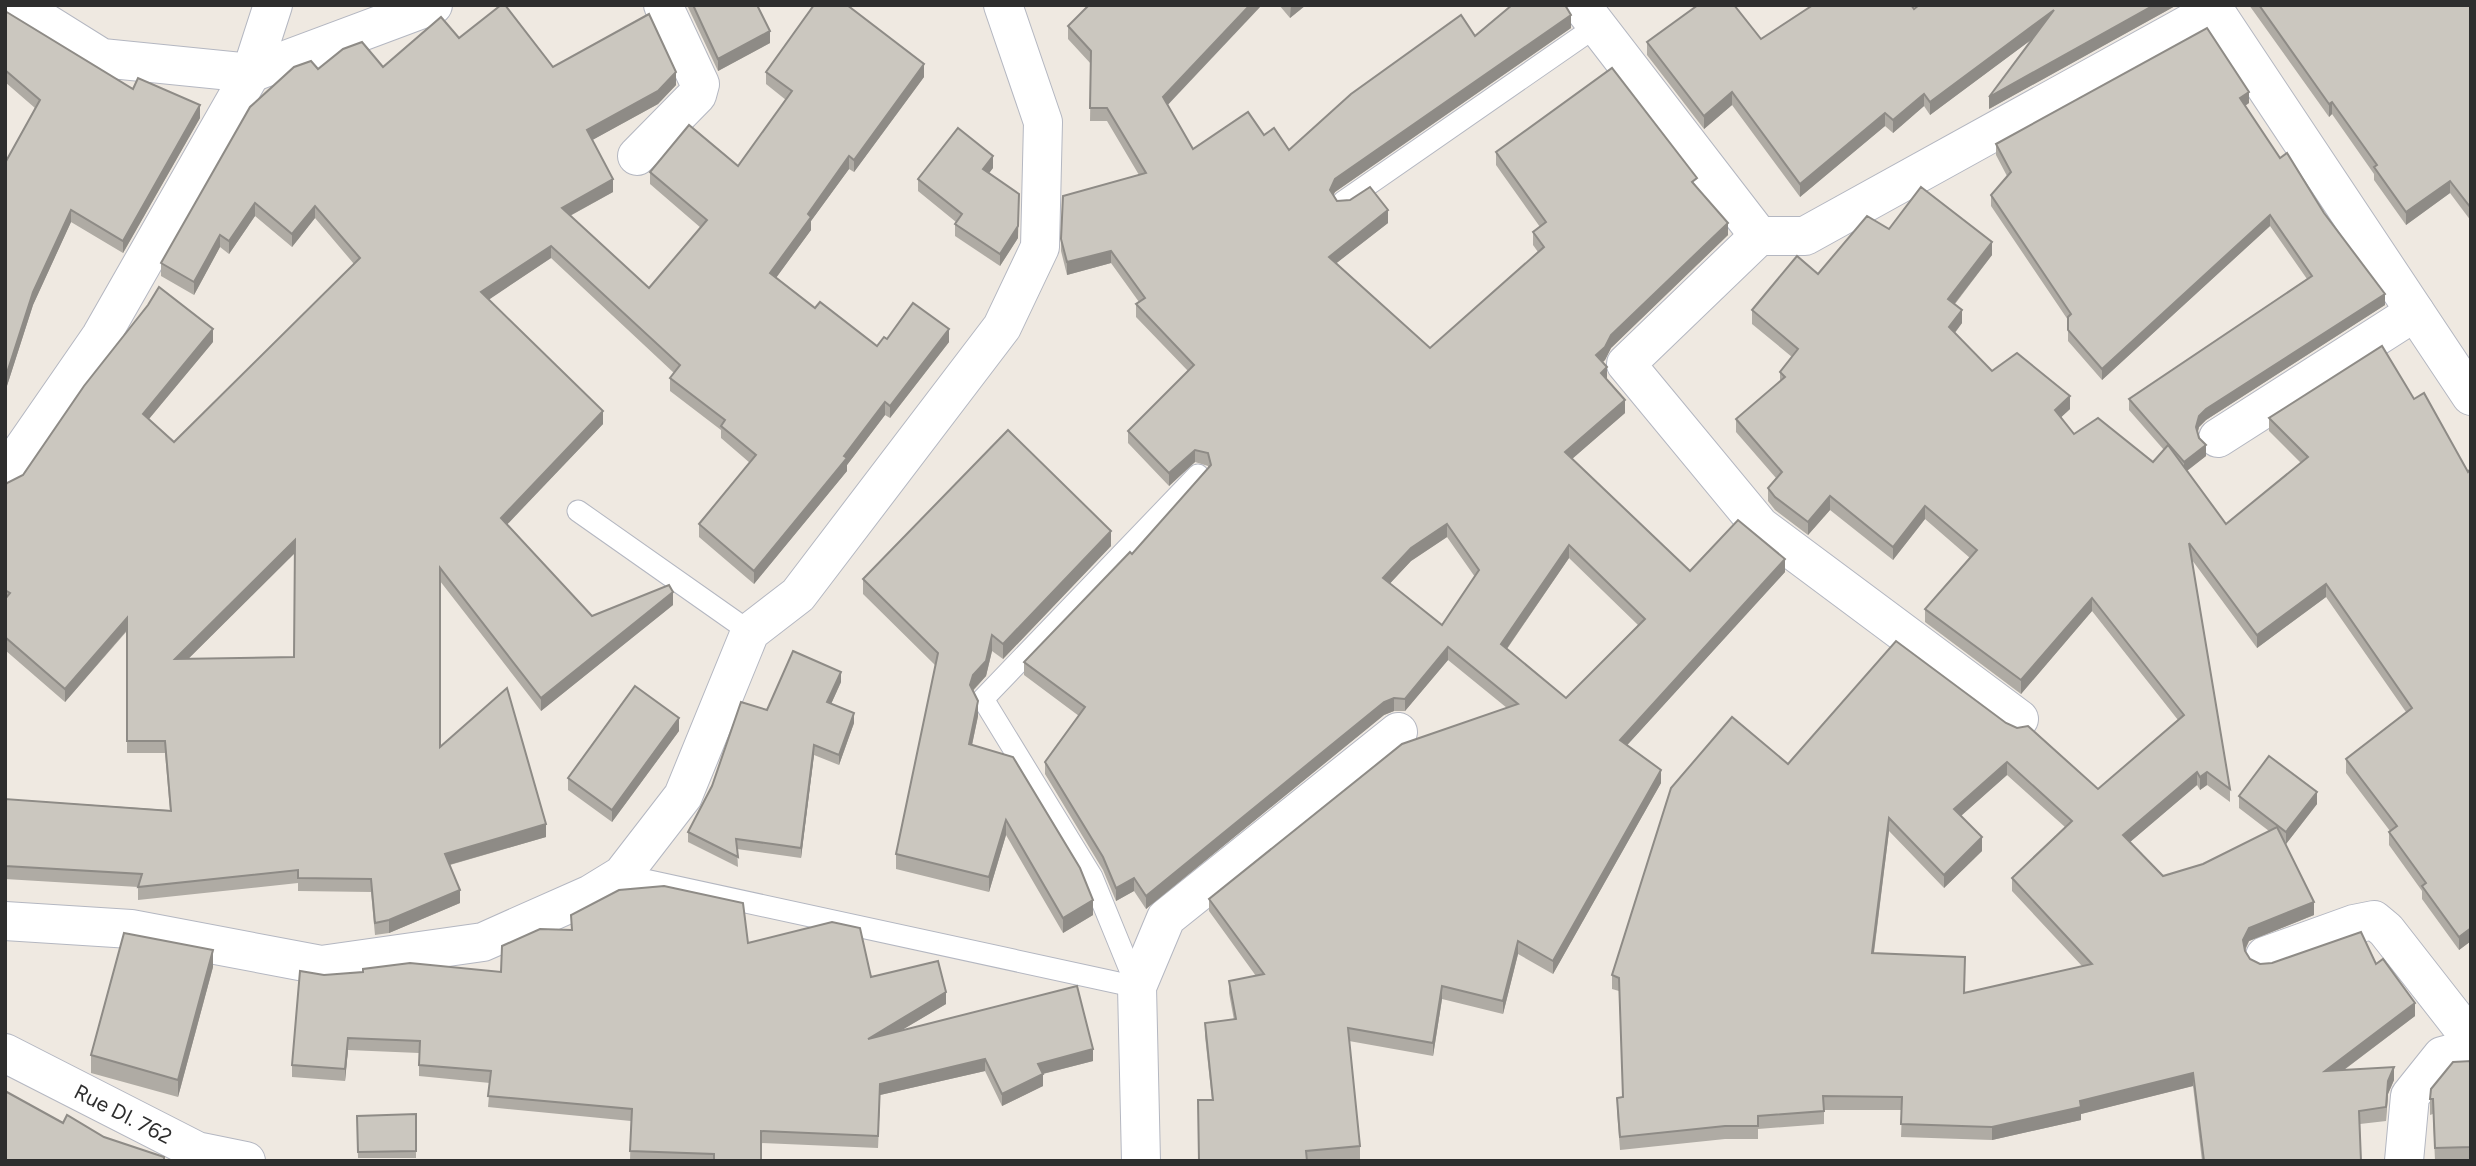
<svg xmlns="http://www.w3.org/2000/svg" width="2476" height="1166" font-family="Figtree,sans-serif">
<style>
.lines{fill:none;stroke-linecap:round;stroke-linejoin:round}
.lane-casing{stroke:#b4b7c1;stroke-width:23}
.street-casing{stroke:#b4b7c1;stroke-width:40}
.secondary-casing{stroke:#b4b7c1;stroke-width:40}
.lane{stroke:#fff;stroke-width:21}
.street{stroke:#fff;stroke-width:38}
.secondary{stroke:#fff;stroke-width:38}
.wall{fill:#afaba4;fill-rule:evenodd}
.shaded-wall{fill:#8e8b86}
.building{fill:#cbc7bf;stroke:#8e8b86;stroke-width:2;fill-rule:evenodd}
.labels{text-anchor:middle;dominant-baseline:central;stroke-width:5;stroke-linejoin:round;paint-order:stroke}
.street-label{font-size:21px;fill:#2e2e2e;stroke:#fff}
</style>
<rect width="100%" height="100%" fill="#efe9e1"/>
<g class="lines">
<g class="lane-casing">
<g id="lane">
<path d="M1343 202 1598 25"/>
<path d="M578 511 750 632"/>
<path d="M622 875 1137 987"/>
<path d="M1137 987 1092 877 983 699 1198 475"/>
</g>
</g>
<g class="street-casing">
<g id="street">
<path d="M17 5 102 58 251 73 433 5"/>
<path d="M1581 5 1759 236H1805L2214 10"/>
<path d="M2211 5 2471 396"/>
<path d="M637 156 697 95 700 84 663 5"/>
<path d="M1759 236 1626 364 1760 526 2019 719"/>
<path d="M2218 438 2415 312"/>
<path d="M5 475 101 336 251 73 273 5"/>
<path d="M5 921 131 929 321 965 483 942 591 894 622 875 683 796 750 632 798 595 1002 327 1040 247 1043 122 1003 5"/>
<path d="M2265 956 2354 924 2374 920 2386 930 2461 1026 2471 1033"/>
<path d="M1141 1161 1137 987 1166 918 1398 732"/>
<path d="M2404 1161 2410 1096 2442 1056 2471 1048"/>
</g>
</g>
<g class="secondary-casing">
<g id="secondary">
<path id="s1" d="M5 1053 197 1151 246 1161"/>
</g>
</g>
<use href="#lane" class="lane"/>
<use href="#street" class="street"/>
<use href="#secondary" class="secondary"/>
</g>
<g class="wall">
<path d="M687 5H757L770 43 718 71Z"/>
<path d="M1279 5H1306L1290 18Z"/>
<path d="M1919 5H2177L1989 109 2032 39 1930 115 1924 106 1893 133 1885 126 1800 197 1732 105 1704 129 1647 55V42L1761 39 1914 9Z"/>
<path d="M2249 5H2471V221L2450 193 2406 225 2374 180V174L2332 114 2329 117Z"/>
<path d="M5 11 133 89 200 118 123 253 71 222 33 305 5 392V163L35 108 5 82Z"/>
<path d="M1068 26 1167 105 1193 149 1264 135 1289 150 1475 36 1571 28 1335 192 1333 195 1337 201 1388 223 1336 263 1430 348 1538 252 1533 245V232L1540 227 1496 165V152L1697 187 1728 235 1611 348 1605 360 1603 362 1607 380 1625 413 1572 459 1690 571 1785 572 1627 745 1661 783 1553 974 1518 954 1503 1014 1442 999 1433 1056 1349 1041 1360 1146V1159L1340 1161H1199L1212 1100 1205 1036V1023L1234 1020 1229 993V981L1256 976 1209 911V899L1507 708 1448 660 1405 711H1394L1384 715 1146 909 1134 891 1116 901 1103 870 1045 774V762L1079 716 1024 675V662L1132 554 1208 468V466L1195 462 1169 486 1128 443V431L1188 371 1136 317V304L1139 302 1111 263 1067 275 1061 251V239L1139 175 1107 121H1090L1091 64 1068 39ZM1447 537 1475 577 1442 625 1390 583 1411 561ZM1569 558 1638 625 1566 698 1507 649Z"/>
<path d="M459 38 553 67 676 85 658 104 592 140 613 192 570 216 649 288 701 228 650 184V172L738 166 786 100 766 84V72L924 77 854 172 849 169 811 221V230L776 278 815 308 877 346 887 339 949 342 890 418 885 415 847 465V471L754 584 699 537V524L750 463 721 438V430L670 391V378L674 373 551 258 489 299 603 424 507 524 592 616 673 605 541 711 440 581V747L546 837 450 865 460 903 389 933 375 935 371 892 298 891V883L138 900V887L5 879V799L170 810 165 753H127V631L65 702 5 650V486L23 475 213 342 149 419 174 442 354 264 315 218 292 247 255 216 229 254 220 247 194 295 161 276V263L318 69 383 67ZM294 553V657L188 659Z"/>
<path d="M2249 103 2245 106 2280 158 2324 213 2385 305 2206 420 2199 427 2198 432 2206 456 2187 471 2226 524 2301 463 2269 431V418L2414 399 2468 472 2471 468V941L2459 950 2422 899V891L2389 845V832L2390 831 2346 773V759L2406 712 2326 597 2257 648 2192 560 2230 789V802L2207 785 2200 790 2197 785 2130 842 2163 876 2203 864 2269 831 2239 808V796L2317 804 2286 844 2285 843 2314 915 2249 941 2245 951 2250 959 2260 964H2376L2415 1016 2344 1070 2394 1080 2388 1094 2386 1121 2360 1124 2361 1161H2202L2193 1086 2081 1114V1120L1992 1140 1901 1137 1902 1110H1824V1124L1758 1129V1139H1725L1620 1150 1617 1111V1098L1623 1097 1619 991 1612 989V975L1788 764 2006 723 2098 789 2178 720 2092 611 2021 694 1925 622V609L1970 558 1925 519 1893 560 1830 510 1808 535 1775 510 1768 501V488L1776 478 1736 432V419L1780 381V372L1792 357 1752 324V310L1818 274 1889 229 1992 255 1955 304 1962 323 1955 333 1992 371 2070 409 2061 417 2074 434 2153 462 2164 450 2129 410V399L2307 279 2270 226 2102 380 2068 341V320L1991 206V195L2007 176 1996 155V144ZM2007 775 2065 827 2012 878V891L2082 966 1964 993 1874 953 1889 831 1944 888 1982 851 1961 816Z"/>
<path d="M993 168 989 173 1018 238 1000 266 955 236V224L956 222 918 191V179Z"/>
<path d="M1111 546 1003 659 992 651 986 676 973 691 978 716 972 745 1093 915 1063 933 1006 835 989 892 896 869V854L936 666 863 594V579Z"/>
<path d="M841 682 831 704 854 723 839 765 814 755 801 858 737 849 738 867 688 842V832L767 710Z"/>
<path d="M679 731 612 822 568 790V778Z"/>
<path d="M571 915 748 943 871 977 946 1004 902 1030 1093 1061 1043 1074V1086L1002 1106 985 1071 880 1095 878 1148 761 1143V1161H630L631 1121 488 1107 490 1083 419 1076V1053L348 1050 345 1081 292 1077V1065L324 975 501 972 571 930Z"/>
<path d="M213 967 178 1097 91 1073V1055Z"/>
<path d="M2471 1061V1161H2435L2433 1114 2430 1115V1099Z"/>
<path d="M416 1114V1158H358L357 1116Z"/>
</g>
<g class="shaded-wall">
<path d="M1250 5H1262L1163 110V97Z"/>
<path d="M1291 5H1306L1290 18Z"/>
<path d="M2154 5H2177L1989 109V97Z"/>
<path d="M2054 10V23L1930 115V102Z"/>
<path d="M1571 15V28L1335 192 1330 202V190L1335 179Z"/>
<path d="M770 31V43L718 71V59Z"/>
<path d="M924 64V77L854 172V160Z"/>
<path d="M676 72V85L658 104 587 143V130Z"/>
<path d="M1732 92V105L1704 129V116Z"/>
<path d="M2249 92V103L2240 109V98Z"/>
<path d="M1924 94V106L1893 133V120Z"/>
<path d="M2332 102V114L2329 117V104Z"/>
<path d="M200 105V118L123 253V241Z"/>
<path d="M1885 113V126L1800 197V184Z"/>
<path d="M849 156V169L811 221V230L770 286V273L808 214Z"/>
<path d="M993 156V168L983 181V169Z"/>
<path d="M613 179V192L562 220V208Z"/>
<path d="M2450 181V193L2406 225V212Z"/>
<path d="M1019 194 1018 238 1000 266V254Z"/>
<path d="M255 203V216L229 254V241Z"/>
<path d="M315 206V218L292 247V234Z"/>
<path d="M71 210V222L33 305 5 392V379L33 292Z"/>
<path d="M1388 210V223L1329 269V257Z"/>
<path d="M2270 215V226L2102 380V369Z"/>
<path d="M1728 223V235L1611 348 1605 360 1596 368V355L1611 335Z"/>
<path d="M220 235V247L194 295V282Z"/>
<path d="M1992 242V255L1948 312V299Z"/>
<path d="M551 246V258L481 305V292Z"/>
<path d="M1111 251V263L1067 275V262Z"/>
<path d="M2385 294V305L2206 420 2199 427 2196 438V427L2199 416 2206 409Z"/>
<path d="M1962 310V323L1949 340V327Z"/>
<path d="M213 329V342L143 426V414Z"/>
<path d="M949 329V342L890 418V406Z"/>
<path d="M1607 367V380L1601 373Z"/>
<path d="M2070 396V409L2055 423V410Z"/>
<path d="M1625 400V413L1565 465V452Z"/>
<path d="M885 402V415L847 465V471L754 584V571L844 456Z"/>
<path d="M603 411V424L501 531V518Z"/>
<path d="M2206 445V456L2184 473V462Z"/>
<path d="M1195 450V462L1169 486V473Z"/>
<path d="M1830 496V510L1808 535V522Z"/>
<path d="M1925 506V519L1893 560V547Z"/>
<path d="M1447 524V537L1411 561 1383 591V578L1411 548Z"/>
<path d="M1111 531V546L1003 659V644Z"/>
<path d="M295 540V553L175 672V659Z"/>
<path d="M1569 545V558L1501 657V644Z"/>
<path d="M1785 559V572L1620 753V740Z"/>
<path d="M2326 584V597L2257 648V635Z"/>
<path d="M673 592V605L541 711V698Z"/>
<path d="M2092 598V611L2021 694V680Z"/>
<path d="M127 618V630L65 702V689Z"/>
<path d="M992 635V651L986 676 973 690 970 685 973 675Z"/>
<path d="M1448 647V660L1405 711V699Z"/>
<path d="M841 672V682L827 713V702Z"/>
<path d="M1394 698V711L1384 715 1146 909V896L1384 702Z"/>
<path d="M978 701V716L969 759V744Z"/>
<path d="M854 713V723L839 765V755Z"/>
<path d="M679 718V731L612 822V810Z"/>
<path d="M814 745V755L801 858V848Z"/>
<path d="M2007 762V775L1954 822V809Z"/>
<path d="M1661 770V783L1553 974V961Z"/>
<path d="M2197 772V785L2123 848V835Z"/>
<path d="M2207 772V785L2200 790V777Z"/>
<path d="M2317 792V804L2286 844V832Z"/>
<path d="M1889 818V831L1872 966V953Z"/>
<path d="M1006 820V835L989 892V877Z"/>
<path d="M546 824V837L445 866V854Z"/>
<path d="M1982 837V851L1944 888V875Z"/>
<path d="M1134 878V891L1116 901V888Z"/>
<path d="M460 890V903L389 933V920Z"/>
<path d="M1093 900V915L1063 933V918Z"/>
<path d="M2314 902V915L2249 941 2243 953V940L2249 928Z"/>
<path d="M2471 928V941L2459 950V937Z"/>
<path d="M1518 941V954L1503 1014V1001Z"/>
<path d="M213 950V967L178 1097V1080Z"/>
<path d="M1442 986V999L1433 1056V1043Z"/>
<path d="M946 992V1004L868 1050V1039Z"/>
<path d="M2415 1003V1016L2325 1084V1071Z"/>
<path d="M348 1038V1050L345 1081V1069Z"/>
<path d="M1093 1049V1061L1038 1075V1064Z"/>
<path d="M985 1059V1071L880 1095 878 1148 880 1084Z"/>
<path d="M2394 1067V1080L2388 1094 2386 1121 2388 1081Z"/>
<path d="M2193 1073V1086L2081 1114V1120L1992 1140V1127L2080 1101Z"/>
<path d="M1043 1074V1086L1002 1106V1094Z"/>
</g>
<g class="building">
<path d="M501 5H505L553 67 649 14 676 72 658 91 587 130 613 179 562 208 649 288 707 220 650 172 689 125 738 166 792 91 766 72 814 5H847L924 64 854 160 849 156 808 214 811 217 770 273 815 308 820 302 877 346 884 337 887 339 913 303 949 329 890 406 885 402 844 456 847 458 754 571 699 524 756 455 721 426 725 420 670 378 680 365 551 246 481 292 603 411 501 518 592 616 669 585 673 592 541 698 440 568V747L507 688 546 824 445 854 460 890 389 920 375 923 371 879 298 878V870L138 887 142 874 5 866V799L171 811 165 741H127V618L65 689 5 637V599L10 593 5 590V486L7 483 23 475 84 386 148 305 159 287 213 329 143 414 174 442 360 258 315 206 292 234 255 203 229 241 220 235 194 282 161 263 250 107 294 67 311 61 318 69 343 49 362 42 383 67 441 17 459 38ZM295 540 294 657 175 659Z"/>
<path d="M693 5H757L770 31 718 59Z"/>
<path d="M1089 5H1250L1163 97 1193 149 1248 112 1264 135 1274 128 1289 150 1351 94 1461 15 1475 36 1512 5H1565L1571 15 1335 179 1330 190 1337 201 1350 200 1370 187 1388 210 1329 257 1430 348 1544 247 1533 232 1546 222 1496 152 1612 68 1697 178 1692 182 1728 223 1611 335 1605 347 1596 355 1607 367 1601 373 1625 400 1565 452 1690 571 1738 520 1785 559 1620 740 1661 770 1553 961 1518 941 1503 1001 1442 986 1433 1043 1348 1028 1360 1146 1306 1151 1307 1161H1199L1198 1100H1213L1205 1023 1236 1019 1229 981 1264 974 1209 899 1402 744 1518 704 1448 647 1405 699 1394 698 1384 702 1146 896 1134 878 1116 888 1103 857 1045 762 1085 707 1024 662 1130 552 1132 554 1211 465 1208 453 1195 450 1169 473 1128 431 1194 365 1136 304 1145 298 1111 251 1067 262 1061 239 1063 196 1146 173 1107 108H1090L1091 51 1068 26ZM1447 524 1479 570 1442 625 1383 578 1411 548ZM1569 545 1645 619 1566 698 1501 644Z"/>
<path d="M1698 5H1734L1761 39 1813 5H1911L1914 9 1919 5H2154L1989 97 2054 10 1930 102 1924 94 1893 120 1885 113 1800 184 1732 92 1704 116 1647 42Z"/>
<path d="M2259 5H2471V208L2450 181 2406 212 2374 167 2377 165 2332 102 2329 104Z"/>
<path d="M5 11 133 89 138 78 200 105 123 241 71 210 33 292 5 379V163L40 100 5 70Z"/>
<path d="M2207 28 2249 92 2240 98 2280 158 2287 153 2324 213 2385 294 2206 409 2199 416 2196 427 2199 438 2206 445 2184 462 2129 399 2312 276 2270 215 2102 369 2068 330V317L2071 314 1991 195 2011 172 1996 144Z"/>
<path d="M958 128 993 156 983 169 1019 194 1018 226 1000 254 955 224 962 214 918 179Z"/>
<path d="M1921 187 1992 242 1948 299 1962 310 1949 327 1992 371 2017 353 2070 396 2055 410 2074 434 2098 418 2153 462 2168 445 2226 524 2308 457 2269 418 2382 346 2414 399 2424 393 2468 472 2471 468V928L2459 937 2422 886 2426 883 2389 832 2397 826 2346 759 2412 708 2326 584 2257 635 2189 543 2230 789 2207 772 2200 777 2197 772 2123 835 2163 876 2203 864 2277 827 2314 902 2249 928 2243 940 2245 951 2250 959 2260 964 2272 963 2361 932 2376 964 2383 959 2415 1003 2325 1071 2394 1067 2388 1081 2386 1107 2359 1111 2361 1161H2204L2193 1073 2080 1101 2081 1107 1992 1127 1901 1124 1902 1097 1823 1096 1824 1111 1758 1116V1126H1725L1620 1137 1617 1098 1623 1097 1619 978 1612 975 1671 788 1732 717 1788 764 1896 641 2006 723 2017 728 2028 726 2098 789 2184 715 2092 598 2021 680 1925 609 1977 550 1925 506 1893 547 1830 496 1808 522 1775 497 1768 488 1782 472 1736 419 1785 377 1780 372 1798 349 1752 310 1797 256 1818 274 1867 216 1889 229ZM2007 762 2072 821 2012 878 2092 964 1964 993 1965 957 1872 953 1889 818 1944 875 1982 837 1954 809Z"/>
<path d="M1008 430 1111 531 1003 644 992 635 986 661 973 675 970 685 978 701 969 744 1013 757 1080 868 1093 900 1063 918 1006 820 989 877 896 854 938 653 863 579Z"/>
<path d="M793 651 841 672 827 702 854 713 839 755 814 745 801 848 736 839 738 857 688 832 712 786 741 702 767 710Z"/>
<path d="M635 686 679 718 612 810 568 778Z"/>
<path d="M2269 756 2317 792 2286 832 2239 796Z"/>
<path d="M664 886 743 903 748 943 832 922 860 928 871 977 938 961 946 992 868 1039 1077 986 1093 1049 1038 1064 1043 1074 1002 1094 985 1059 880 1084 878 1136 761 1131V1161H714V1154L630 1151 632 1109 488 1096 491 1071 419 1065 420 1041 348 1038 345 1069 292 1065 300 971 324 975 363 972V969L410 963 501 972 502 946 540 929 572 930 571 915 619 890Z"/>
<path d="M124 933 213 950 178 1080 91 1055Z"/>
<path d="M2471 1061V1147L2435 1148 2433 1099H2430L2431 1089 2453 1062Z"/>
<path d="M5 1091 63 1123 67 1115 104 1137 164 1157V1161H5Z"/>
<path d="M416 1114V1151L358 1152 357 1116Z"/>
</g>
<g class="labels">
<g class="street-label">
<text stroke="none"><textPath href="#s1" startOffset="133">Rue DI. 762</textPath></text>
</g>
</g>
<rect width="2476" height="1166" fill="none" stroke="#2e2e2e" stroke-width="14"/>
</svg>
